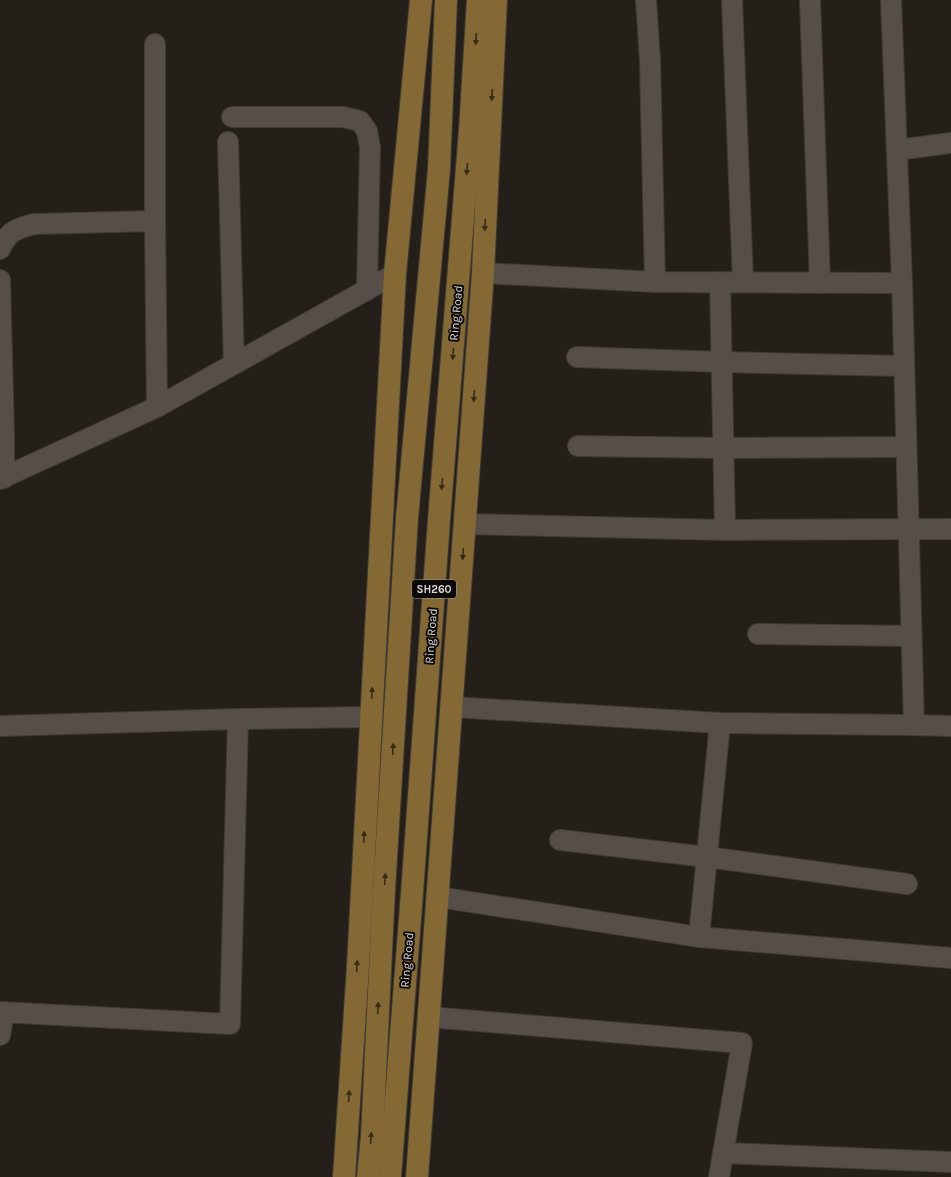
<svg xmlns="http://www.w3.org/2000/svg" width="951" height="1177" font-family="Karla,sans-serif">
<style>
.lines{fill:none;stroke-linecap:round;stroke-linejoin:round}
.street-casing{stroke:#403b37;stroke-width:22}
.primary-casing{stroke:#403b37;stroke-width:24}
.street{stroke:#564f49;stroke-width:20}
.primary{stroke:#846934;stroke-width:22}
.oneway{fill:#362b17}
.labels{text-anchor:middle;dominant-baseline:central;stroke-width:4;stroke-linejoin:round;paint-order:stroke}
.shield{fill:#0c0a08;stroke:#9f9b98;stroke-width:1}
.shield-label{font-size:11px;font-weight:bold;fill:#ded9d6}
.street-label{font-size:12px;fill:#ded9d6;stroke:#0c0a08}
</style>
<rect width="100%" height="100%" fill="#251f1a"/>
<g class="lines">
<g class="street-casing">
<g id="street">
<path d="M646 0 650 61 655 282"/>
<path d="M732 0 743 282"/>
<path d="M810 0 820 283"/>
<path d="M155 44V221L157 407"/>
<path d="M232 117H343L360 121 367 131 370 147 367 290"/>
<path d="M228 142 234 364"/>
<path d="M897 150 951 143"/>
<path d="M0 249C9 231 15 229 34 224L155 221"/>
<path d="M483 273 655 282 902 283 891 0"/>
<path d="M0 280 4 436V478"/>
<path d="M720 282 725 530 951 529"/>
<path d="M577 357 722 362 904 366"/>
<path d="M578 446 724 448 906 447"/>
<path d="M0 479 157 407 395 274"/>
<path d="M465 524 725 530"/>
<path d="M758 634 911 636"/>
<path d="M452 707 720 723 914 725 902 283"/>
<path d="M914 725 951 726"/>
<path d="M0 726 238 719"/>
<path d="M560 840 707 857 907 884"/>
<path d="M438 897 699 937 951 958"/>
<path d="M699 937 720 723"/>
<path d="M0 1012 230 1024 238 719 370 717"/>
<path d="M429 1017 742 1043 719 1177"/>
<path d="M0 1035 4 1012"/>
<path d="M723 1153 951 1162"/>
</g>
</g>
<g class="primary-casing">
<g id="primary">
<path d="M344 1177 358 966 395 274 421 0"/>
<path d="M368 1177 372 1136 384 890 407 518 439 169 446 0"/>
<path d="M390 1177 412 893 439 520 470 130 478 0"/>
<path d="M417 1177 483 273 496 0"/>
</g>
</g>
<use href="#street" class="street"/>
<use href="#primary" class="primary"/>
</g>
<defs><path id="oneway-solid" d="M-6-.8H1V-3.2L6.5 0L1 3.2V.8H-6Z"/></defs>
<g class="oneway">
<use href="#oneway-solid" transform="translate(476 39) rotate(93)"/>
<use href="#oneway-solid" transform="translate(492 95) rotate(93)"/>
<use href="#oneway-solid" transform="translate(467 169) rotate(95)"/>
<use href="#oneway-solid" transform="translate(485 225) rotate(93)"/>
<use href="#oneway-solid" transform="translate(453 354) rotate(95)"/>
<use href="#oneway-solid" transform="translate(474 396) rotate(94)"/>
<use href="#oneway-solid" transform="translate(442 484) rotate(95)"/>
<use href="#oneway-solid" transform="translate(463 554) rotate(94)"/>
<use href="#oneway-solid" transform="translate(372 693) rotate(-87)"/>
<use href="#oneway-solid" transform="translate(393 749) rotate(-86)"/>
<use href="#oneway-solid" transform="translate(364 837) rotate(-87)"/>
<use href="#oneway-solid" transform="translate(385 879) rotate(-86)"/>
<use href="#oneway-solid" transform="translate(357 966) rotate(-87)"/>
<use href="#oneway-solid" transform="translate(378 1008) rotate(-87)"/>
<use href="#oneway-solid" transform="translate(349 1096) rotate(-86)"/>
<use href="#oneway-solid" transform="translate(371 1138) rotate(-86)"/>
</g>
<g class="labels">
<rect class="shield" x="412" y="580" width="44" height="18" rx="3"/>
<g class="shield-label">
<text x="434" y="589">SH260</text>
</g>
<g class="street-label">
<text transform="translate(456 313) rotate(-85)">Ring Road</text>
<text transform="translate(431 636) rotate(-86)">Ring Road</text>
<text transform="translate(407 960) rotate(-85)">Ring Road</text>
</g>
</g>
</svg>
